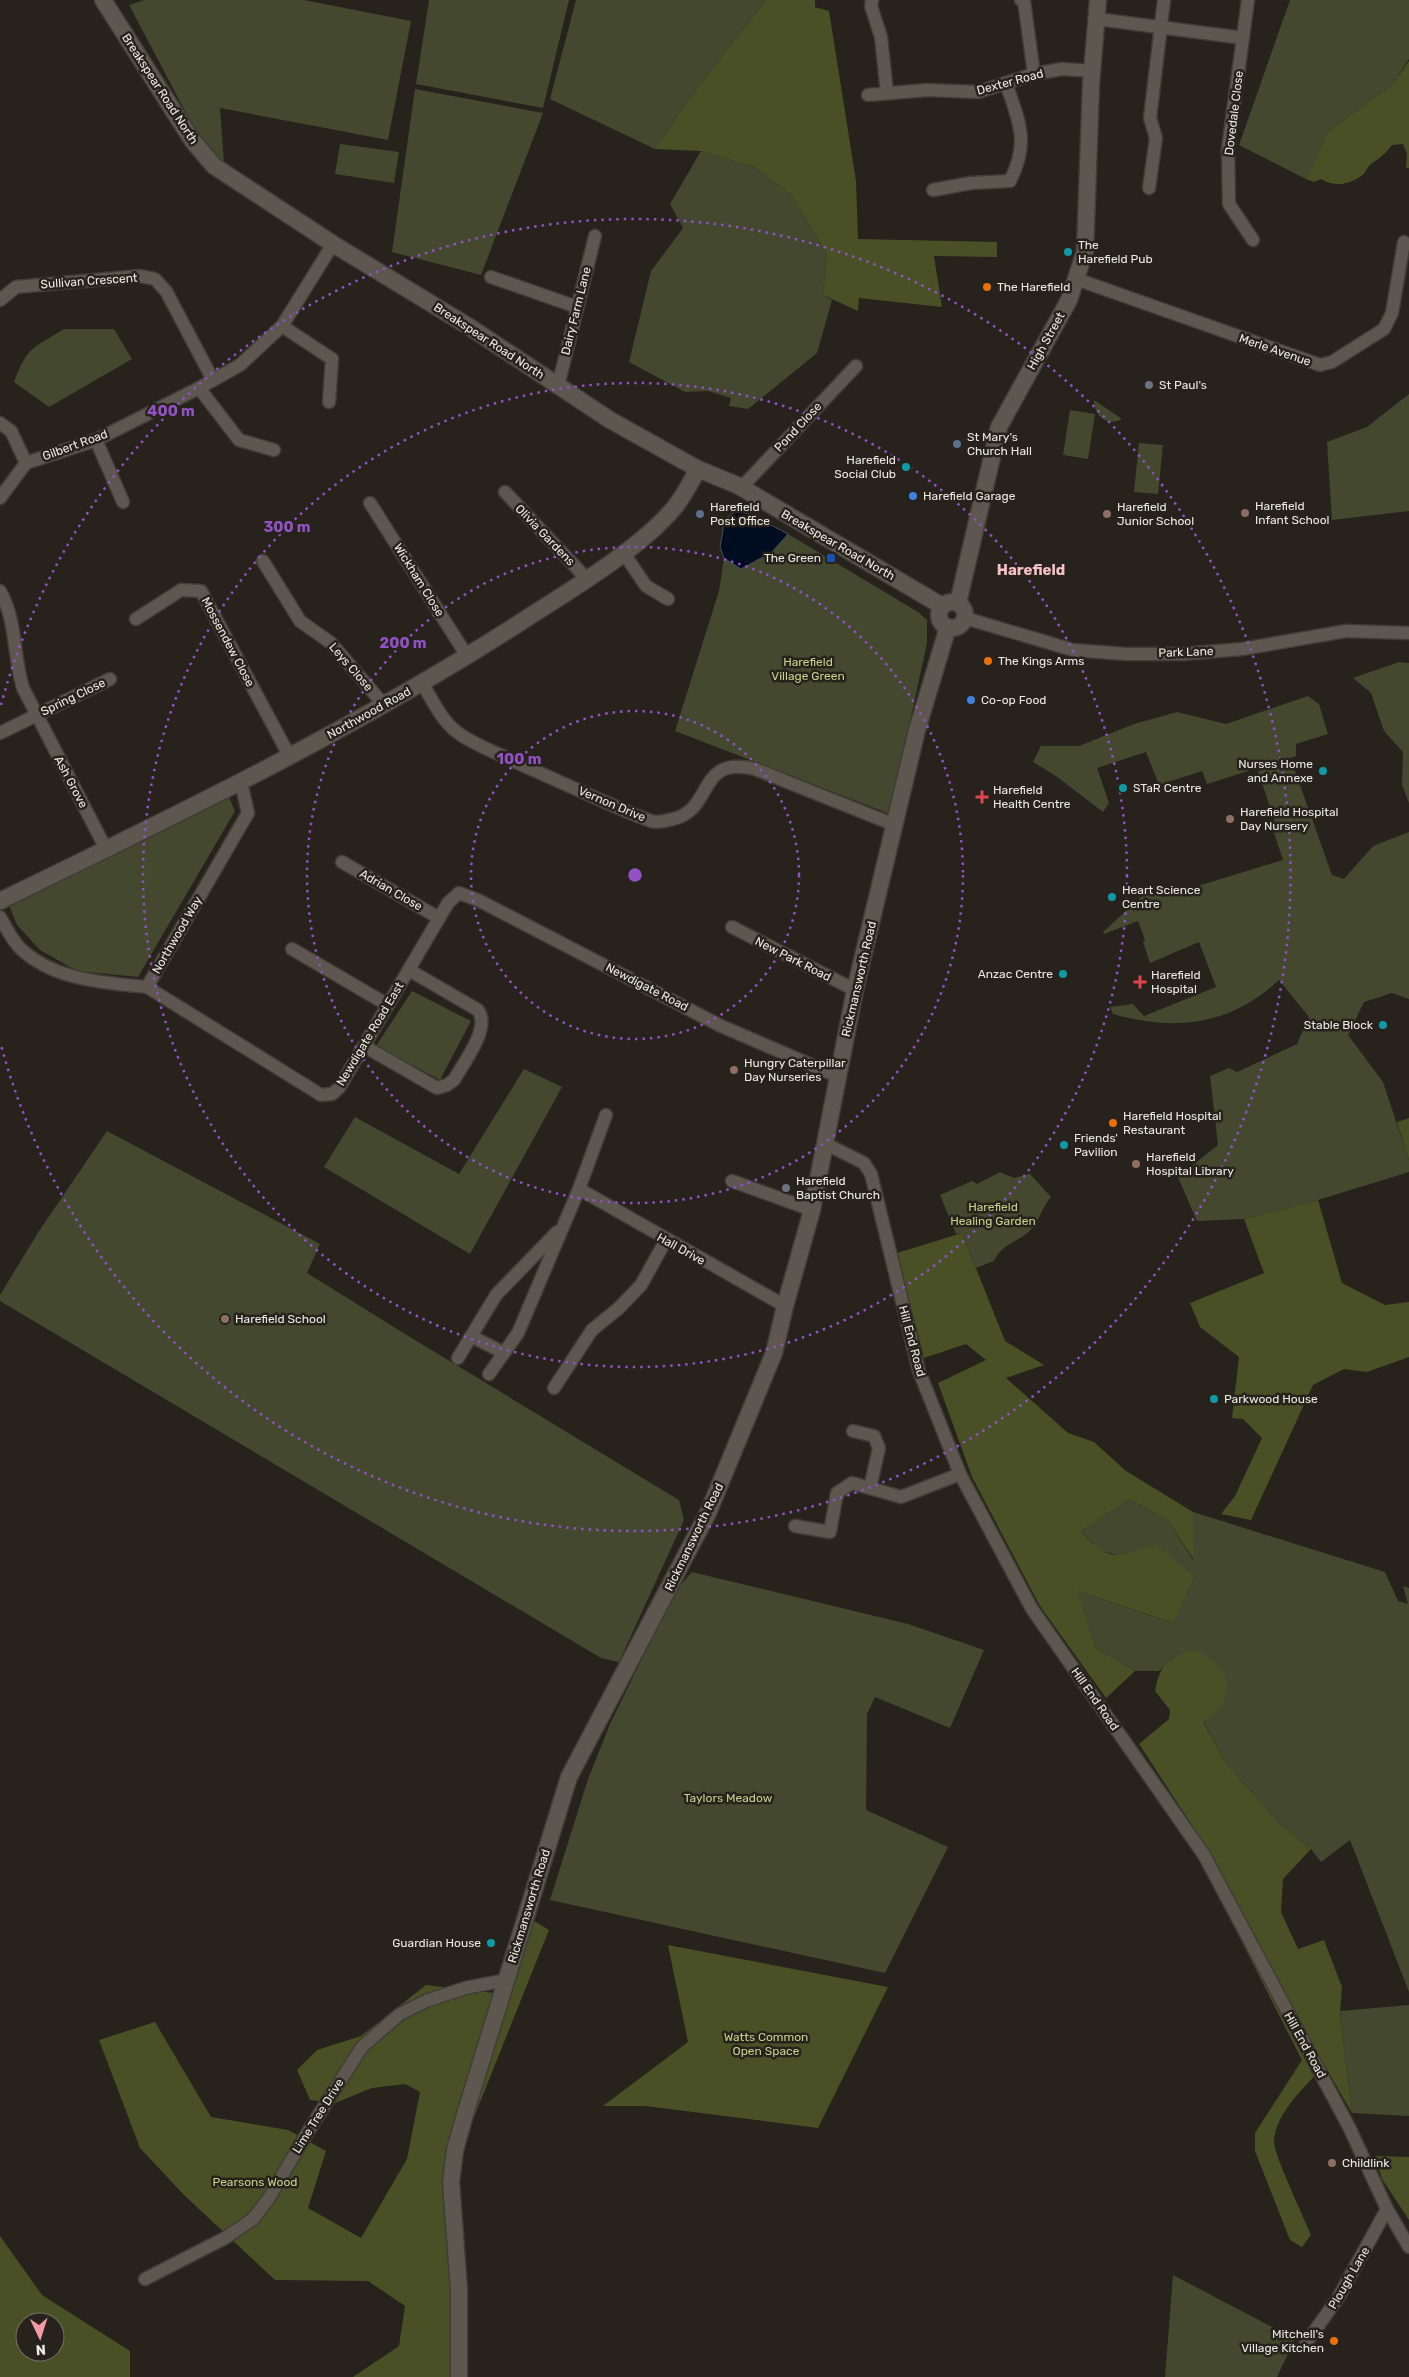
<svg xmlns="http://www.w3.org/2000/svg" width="1409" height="2377" font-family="Rubik,sans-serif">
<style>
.green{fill:#43482f}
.forest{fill:#495026;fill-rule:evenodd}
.water{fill:#000d20;stroke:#474f5b}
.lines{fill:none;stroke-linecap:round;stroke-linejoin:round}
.minor-casing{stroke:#403c36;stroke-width:15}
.tertiary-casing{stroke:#403c36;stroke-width:19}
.minor{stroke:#5d574f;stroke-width:12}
.tertiary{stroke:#5d574f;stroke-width:16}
.ring{fill:none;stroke:#9252c6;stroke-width:2.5;stroke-dasharray:2.5 5}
.culture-dot{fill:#0f9aa8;stroke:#27221b;stroke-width:2}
.food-dot{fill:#e8710a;stroke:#27221b;stroke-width:2}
.worship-dot{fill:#6b7280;stroke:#27221b;stroke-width:2}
.service-dot{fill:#5c6f8a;stroke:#27221b;stroke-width:2}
.shop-dot{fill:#3f7fe0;stroke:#27221b;stroke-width:2}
.education-dot{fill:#8d6e63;stroke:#27221b;stroke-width:2}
.transit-dot{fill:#1a4fb4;stroke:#27221b;stroke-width:2}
.health-dot{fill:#e0444e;stroke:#27221b;stroke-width:2}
.labels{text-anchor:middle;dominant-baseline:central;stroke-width:5;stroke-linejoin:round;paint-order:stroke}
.street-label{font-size:12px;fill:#ece9e4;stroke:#27221b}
.poi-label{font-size:12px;fill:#ece9e4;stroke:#27221b;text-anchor:start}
.park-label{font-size:12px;fill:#c5d28b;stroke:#27221b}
.quarter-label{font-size:15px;font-weight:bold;fill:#f5c1c7;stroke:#27221b}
.centre{fill:#9252c6;stroke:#27221b;stroke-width:2.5}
.ring-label{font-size:15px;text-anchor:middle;font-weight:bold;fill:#9252c6;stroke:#27221b;stroke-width:5;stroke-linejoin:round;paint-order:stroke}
</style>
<rect width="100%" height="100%" fill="#27221b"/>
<g class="green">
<path d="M144 0H304L411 21 388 140 220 108 224 163 203 145 129 5Z"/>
<path d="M429 0H569L543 108 416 84Z"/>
<path d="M576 0H766L692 95 655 149 550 99Z"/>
<path d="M1290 0H1409V59L1392 85 1328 132 1306 179 1239 145Z"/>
<path d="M415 89 543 113 481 275 392 252Z"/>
<path d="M340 144 399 152 394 183 335 174Z"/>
<path d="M701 151 755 167 791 195 827 254 823 295 832 300 817 353 748 409 729 406 731 398 708 391 685 392 629 362 651 271 683 228 670 204Z"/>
<path d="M64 329H114L132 359 49 407 14 382C27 347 33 348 64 329Z"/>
<path d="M1409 394V511L1332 520 1327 442 1367 427Z"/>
<path d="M1094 400 1122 419C1107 427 1094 416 1094 400Z"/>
<path d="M1070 410 1095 414 1088 459 1063 455Z"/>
<path d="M1139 443 1163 445 1158 494 1134 492Z"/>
<path d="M788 534 918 612 927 620V643L890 814 675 731 719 591 724 558 741 569 772 552Z"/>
<path d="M1399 662 1409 663V803L1402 785 1403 752 1384 731 1371 693 1353 678Z"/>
<path d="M1308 696 1319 704 1328 734 1296 744V756L1207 784 1202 771 1159 785 1146 752 1097 768 1109 803 1103 812 1056 776 1033 762 1041 746H1079L1134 724 1177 712 1226 724Z"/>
<path d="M1291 760 1332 875 1344 879 1373 846 1409 832V999L1392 993 1364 1002 1348 1035 1383 1082 1409 1160V1172L1318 1200 1244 1219 1197 1221 1178 1177 1218 1145 1210 1076 1229 1068 1237 1072 1297 1044 1309 1017 1279 980C1231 1025 1175 1032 1113 1014L1110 1007 1133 1004 1144 1016 1216 987 1199 942 1150 963 1143 942 1145 940 1138 921 1104 934 1103 932 1153 886 1162 897 1283 860 1271 824 1275 822 1258 771Z"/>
<path d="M227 793 235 811 138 977 77 971 40 950 17 925 7 900Z"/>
<path d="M412 991 471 1021 440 1080 376 1046Z"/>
<path d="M524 1069 562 1087 470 1254 324 1167 355 1117 459 1174Z"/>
<path d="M107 1131 320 1244 307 1273 410 1337 679 1500 684 1520 619 1662 601 1658 0 1301V1295L39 1231Z"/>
<path d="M1000 1172 1014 1178 1030 1174 1051 1197C1043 1206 1041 1215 1035 1225 1024 1241 1002 1242 994 1261L976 1268 962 1233 956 1234 940 1195 972 1181 977 1184Z"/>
<path d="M1130 1499 1168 1521 1193 1560V1512L1385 1572 1398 1601 1408 1604 1403 1586 1409 1588V1992L1350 1840 1321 1862 1311 1849 1280 1824 1225 1762 1203 1720 1218 1709 1173 1658 1159 1671H1135L1096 1648 1078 1591 1172 1623 1155 1545 1122 1556 1100 1551 1081 1531Z"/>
<path d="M692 1572 908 1624 984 1650 950 1728 875 1697 867 1714 866 1810 948 1847 885 1973 550 1900 588 1779 610 1724 675 1591Z"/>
<path d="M1409 2005V2116L1352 2113 1340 2011Z"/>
<path d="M1173 2275 1295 2339 1277 2377H1165Z"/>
</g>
<g class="forest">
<path d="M766 0H815V7L829 11 856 181 858 239 997 242V257L934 256 942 307 859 298 858 311 823 295 827 254 791 195 755 167 701 151 655 149 692 95Z"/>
<path d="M1409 61V168H1406L1407 154 1403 144 1392 145C1385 154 1380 158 1371 164 1367 167 1366 173 1361 176 1349 185 1333 187 1321 179L1314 182 1306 179 1328 132 1392 85Z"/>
<path d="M1409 1118V1160L1397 1122Z"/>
<path d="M1318 1200 1342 1283 1385 1305 1409 1302V1357L1367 1372 1344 1369 1313 1385 1251 1520 1221 1514 1235 1496 1262 1438 1243 1419 1232 1418 1239 1357 1200 1327 1190 1303 1264 1273 1244 1219Z"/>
<path d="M962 1233 1005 1341 1044 1365 1006 1378 1068 1433 1094 1442 1126 1471 1193 1512 1194 1560 1168 1521 1130 1499 1081 1531C1109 1564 1118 1557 1155 1544L1194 1576 1173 1623 1078 1591 1096 1648 1135 1671 1106 1698 1040 1606 972 1477 938 1383 986 1360 966 1344 924 1358 897 1253Z"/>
<path d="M1194 1649C1219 1660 1239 1681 1219 1708 1215 1713 1208 1717 1203 1721L1225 1762 1280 1824 1311 1849 1283 1879 1281 1912 1298 1949 1324 1940 1342 1987 1340 2012 1352 2113 1325 2066C1306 2085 1275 2113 1274 2142 1273 2152 1305 2220 1311 2235L1302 2247 1290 2240 1255 2151V2133L1302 2060 1205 1870 1201 1839 1139 1744 1169 1719 1170 1710 1155 1691C1161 1661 1167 1661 1194 1649Z"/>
<path d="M523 1914 549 1930 448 2182 454 2377H353L399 2346 405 2306 368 2281 275 2280 184 2195 140 2148 99 2040 155 2022 211 2117 288 2130 326 2151 308 2208 361 2238 407 2159 420 2092 405 2084 372 2088 335 2103 310 2100 297 2070 317 2050 361 2036 426 1985 494 1993Z"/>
<path d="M668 1945 888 1987 818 2128 646 2106H603L688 2042Z"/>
<path d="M1375 2156 1409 2157V2220L1382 2179Z"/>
<path d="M0 2236 42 2295 130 2351V2377H0ZM25 2322H55V2352H25Z"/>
</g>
<path class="water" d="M740 512 752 515 788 534 772 552 741 569 724 558 720 547 725 519 733 513Z"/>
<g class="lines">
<g class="minor-casing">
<g id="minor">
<path d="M872 0 871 6 881 37 887 93"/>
<path d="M1021 0 1024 1 1034 74"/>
<path d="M1248 0 1228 149 1229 204 1253 240"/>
<path d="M1097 19 1243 38"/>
<path d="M868 95 927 90 978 92 1034 74 1062 69 1093 71"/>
<path d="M1149 188 1156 138 1150 118 1164 0"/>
<path d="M933 190 971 183 1010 181C1030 141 1019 122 1006 83"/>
<path d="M491 277 577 307"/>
<path d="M1076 279 1320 365 1332 362 1384 329 1392 313 1404 242"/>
<path d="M0 300 16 287 140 276 155 279 166 291 213 380"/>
<path d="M282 326 332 359 329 402"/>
<path d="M558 386 595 236"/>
<path d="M199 388 239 440 274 450"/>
<path d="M0 423 11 431 26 463"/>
<path d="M96 440 123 502"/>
<path d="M741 488 856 366"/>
<path d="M505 492 586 578"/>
<path d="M0 498 26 463 96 440 199 388 240 365 282 326 333 244"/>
<path d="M370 503 467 656"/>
<path d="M623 552 646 586 668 599"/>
<path d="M263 561 300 621 331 643 384 705"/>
<path d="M0 591C17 621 13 656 23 688L106 849"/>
<path d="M965 618 1073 650 1126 654H1182L1242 649 1346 631 1409 633"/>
<path d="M136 619 181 590 201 591 290 757"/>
<path d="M422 683C432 699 441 720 457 732 472 744 493 751 511 760 540 773 569 786 598 799 615 806 633 815 651 821 658 823 666 821 673 819 715 809 696 755 755 769L895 825"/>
<path d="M0 733 110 679"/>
<path d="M342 862 439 918"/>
<path d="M0 917C6 927 12 941 21 949 54 980 104 983 147 987L248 813 241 782"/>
<path d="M732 927 855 990"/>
<path d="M292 949 388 1005"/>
<path d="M147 987 321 1095 332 1094 339 1088 448 903 459 893 478 900 721 1026 837 1076"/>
<path d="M364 1046 437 1088 447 1085 454 1080C464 1062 491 1028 478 1010L409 970"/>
<path d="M826 1144 864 1163 871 1174 919 1371 960 1474 1032 1609 1204 1855 1349 2127 1387 2209 1409 2247"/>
<path d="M732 1181 812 1210"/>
<path d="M579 1189 785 1306"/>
<path d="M471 1336 504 1353"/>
<path d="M458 1358 496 1295 557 1232"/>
<path d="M489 1374 518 1333 579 1189 606 1115"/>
<path d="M554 1388 592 1330 619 1308 641 1285 666 1240"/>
<path d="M853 1431 874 1436 879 1448 870 1488"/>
<path d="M795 1526 830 1532 837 1493 852 1483 901 1497 960 1474"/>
<path d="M145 2279 225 2238 253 2219 269 2198 309 2130 362 2047 400 2014 426 2001 465 1988 506 1980"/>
<path d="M1306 2343 1338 2298 1387 2209"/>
</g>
</g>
<g class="tertiary-casing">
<g id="tertiary">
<path d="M103 0 192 140 214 166 333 244 468 326 610 420 698 469 739 486 942 606"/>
<circle cx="952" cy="615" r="13"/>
<path d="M958 603 999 427 1069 300 1085 251 1091 84 1098 0"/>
<path d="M0 901C177 815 355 729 521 622 567 592 639 550 674 508 684 496 691 482 698 469"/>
<path d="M459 2377V2290L451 2182 455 2150 466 2111 569 1777 708 1513 774 1353 785 1306 812 1210 855 990 917 730 948 627"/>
</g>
</g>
<use href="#minor" class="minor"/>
<use href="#tertiary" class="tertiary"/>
</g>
<g class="ring">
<circle cx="635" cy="875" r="164"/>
<circle cx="635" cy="875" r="328"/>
<circle cx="635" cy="875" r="492"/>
<path d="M1 705A656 656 0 1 1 1 1045"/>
</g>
<g class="culture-dot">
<circle cx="1068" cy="252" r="5"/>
<circle cx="906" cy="467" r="5"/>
<circle cx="1323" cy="771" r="5"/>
<circle cx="1123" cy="788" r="5"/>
<circle cx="1112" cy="897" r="5"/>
<circle cx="1063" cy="974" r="5"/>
<circle cx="1383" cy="1025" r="5"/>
<circle cx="1064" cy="1145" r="5"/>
<circle cx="1214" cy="1399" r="5"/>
<circle cx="491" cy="1943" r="5"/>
</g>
<g class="food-dot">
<circle cx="987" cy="287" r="5"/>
<circle cx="988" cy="661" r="5"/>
<circle cx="1113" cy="1123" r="5"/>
<circle cx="1334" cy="2341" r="5"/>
</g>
<g class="worship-dot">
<circle cx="1149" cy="385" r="5"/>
<circle cx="786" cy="1188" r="5"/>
</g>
<g class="service-dot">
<circle cx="957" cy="444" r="5"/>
<circle cx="700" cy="514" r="5"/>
</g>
<g class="shop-dot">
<circle cx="913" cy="496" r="5"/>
<circle cx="971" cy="700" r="5"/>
</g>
<g class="education-dot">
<circle cx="1245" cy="513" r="5"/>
<circle cx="1107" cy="514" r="5"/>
<circle cx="1230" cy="819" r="5"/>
<circle cx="734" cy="1070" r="5"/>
<circle cx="1136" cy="1164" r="5"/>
<circle cx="225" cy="1319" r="5"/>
<circle cx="1332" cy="2163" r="5"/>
</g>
<rect class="transit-dot" x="826" y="553" width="10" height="10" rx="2.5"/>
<g class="health-dot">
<path d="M979.5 789.5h5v5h5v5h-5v5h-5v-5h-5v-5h5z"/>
<path d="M1137.5 974.5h5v5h5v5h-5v5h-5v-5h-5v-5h5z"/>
</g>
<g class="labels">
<g class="street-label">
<text transform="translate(1010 82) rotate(-15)">Dexter Road</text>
<text transform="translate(160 89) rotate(57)">Breakspear Road North</text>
<text transform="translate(1234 113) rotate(-83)">Dovedale Close</text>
<text transform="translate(89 281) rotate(-4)">Sullivan Crescent</text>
<text transform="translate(576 311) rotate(-76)">Dairy Farm Lane</text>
<text transform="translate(489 341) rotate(33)">Breakspear Road North</text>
<text transform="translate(1046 341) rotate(-61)">High Street</text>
<text transform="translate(1275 350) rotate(19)">Merle Avenue</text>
<text transform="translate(798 427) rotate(-47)">Pond Close</text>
<text transform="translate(75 445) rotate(-20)">Gilbert Road</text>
<text transform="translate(545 535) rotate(46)">Olivia Gardens</text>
<text transform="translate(838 545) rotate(30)">Breakspear Road North</text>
<text transform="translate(419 580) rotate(58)">Wickham Close</text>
<text transform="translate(228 642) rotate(62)">Mossendew Close</text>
<text transform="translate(1186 652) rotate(-2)">Park Lane</text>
<text transform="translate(351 667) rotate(49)">Leys Close</text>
<text transform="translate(73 697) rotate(-26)">Spring Close</text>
<text transform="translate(369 713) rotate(-29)">Northwood Road</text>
<text transform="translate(71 782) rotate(62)">Ash Grove</text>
<text transform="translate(612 804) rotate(23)">Vernon Drive</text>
<text transform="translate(391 890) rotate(30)">Adrian Close</text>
<text transform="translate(177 935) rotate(-60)">Northwood Way</text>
<text transform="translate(793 959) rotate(27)">New Park Road</text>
<text transform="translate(859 979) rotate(-77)">Rickmansworth Road</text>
<text transform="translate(647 987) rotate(27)">Newdigate Road</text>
<text transform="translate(370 1034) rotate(-59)">Newdigate Road East</text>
<text transform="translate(681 1249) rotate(29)">Hall Drive</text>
<text transform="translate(912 1341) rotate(75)">Hill End Road</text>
<text transform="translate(694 1537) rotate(-64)">Rickmansworth Road</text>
<text transform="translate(1095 1699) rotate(55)">Hill End Road</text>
<text transform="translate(529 1906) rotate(-73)">Rickmansworth Road</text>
<text transform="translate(1305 2045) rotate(61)">Hill End Road</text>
<text transform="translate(318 2116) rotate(-58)">Lime Tree Drive</text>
<text transform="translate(1349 2278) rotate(-60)">Plough Lane</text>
</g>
<g class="poi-label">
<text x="1078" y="245">The<tspan x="1078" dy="14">Harefield Pub</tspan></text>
<text x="997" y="287">The Harefield</text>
<text x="1159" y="385">St Paul's</text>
<text x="967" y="437">St Mary's<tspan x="967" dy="14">Church Hall</tspan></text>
<text x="896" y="460" text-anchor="end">Harefield<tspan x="896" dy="14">Social Club</tspan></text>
<text x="923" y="496">Harefield Garage</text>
<text x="1255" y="506">Harefield<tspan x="1255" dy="14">Infant School</tspan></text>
<text x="710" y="507">Harefield<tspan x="710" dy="14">Post Office</tspan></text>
<text x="1117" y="507">Harefield<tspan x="1117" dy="14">Junior School</tspan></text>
<text x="821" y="558" text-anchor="end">The Green</text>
<text x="998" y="661">The Kings Arms</text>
<text x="981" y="700">Co-op Food</text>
<text x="1313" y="764" text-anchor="end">Nurses Home<tspan x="1313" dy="14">and Annexe</tspan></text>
<text x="1133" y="788">STaR Centre</text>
<text x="993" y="790">Harefield<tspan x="993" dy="14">Health Centre</tspan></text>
<text x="1240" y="812">Harefield Hospital<tspan x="1240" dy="14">Day Nursery</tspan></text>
<text x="1122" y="890">Heart Science<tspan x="1122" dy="14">Centre</tspan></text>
<text x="1053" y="974" text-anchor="end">Anzac Centre</text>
<text x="1151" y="975">Harefield<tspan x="1151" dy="14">Hospital</tspan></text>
<text x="1373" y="1025" text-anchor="end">Stable Block</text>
<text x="744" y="1063">Hungry Caterpillar<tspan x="744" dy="14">Day Nurseries</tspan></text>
<text x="1123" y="1116">Harefield Hospital<tspan x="1123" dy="14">Restaurant</tspan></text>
<text x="1074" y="1138">Friends'<tspan x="1074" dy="14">Pavilion</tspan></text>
<text x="1146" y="1157">Harefield<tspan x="1146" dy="14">Hospital Library</tspan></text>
<text x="796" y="1181">Harefield<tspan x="796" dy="14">Baptist Church</tspan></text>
<text x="235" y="1319">Harefield School</text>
<text x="1224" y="1399">Parkwood House</text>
<text x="481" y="1943" text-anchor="end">Guardian House</text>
<text x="1342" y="2163">Childlink</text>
<text x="1324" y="2334" text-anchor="end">Mitchell's<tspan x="1324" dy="14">Village Kitchen</tspan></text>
</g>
<g class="park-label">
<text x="808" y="662">Harefield<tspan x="808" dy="14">Village Green</tspan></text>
<text x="993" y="1207">Harefield<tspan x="993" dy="14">Healing Garden</tspan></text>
<text x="728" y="1798">Taylors Meadow</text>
<text x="766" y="2037">Watts Common<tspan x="766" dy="14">Open Space</tspan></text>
<text x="255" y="2182">Pearsons Wood</text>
</g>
<g class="quarter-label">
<text x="1031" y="570">Harefield</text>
</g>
</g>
<circle cx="635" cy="875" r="8" class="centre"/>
<g class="ring-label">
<text x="171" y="416">400 m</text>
<text x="287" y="532">300 m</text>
<text x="403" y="648">200 m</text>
<text x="519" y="764">100 m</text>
</g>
<g transform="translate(40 2337) rotate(176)"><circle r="24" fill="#27221b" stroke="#76726b"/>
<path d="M0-4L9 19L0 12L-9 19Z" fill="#f39aa7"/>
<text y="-8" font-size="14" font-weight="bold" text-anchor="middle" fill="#ece9e4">N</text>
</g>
</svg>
